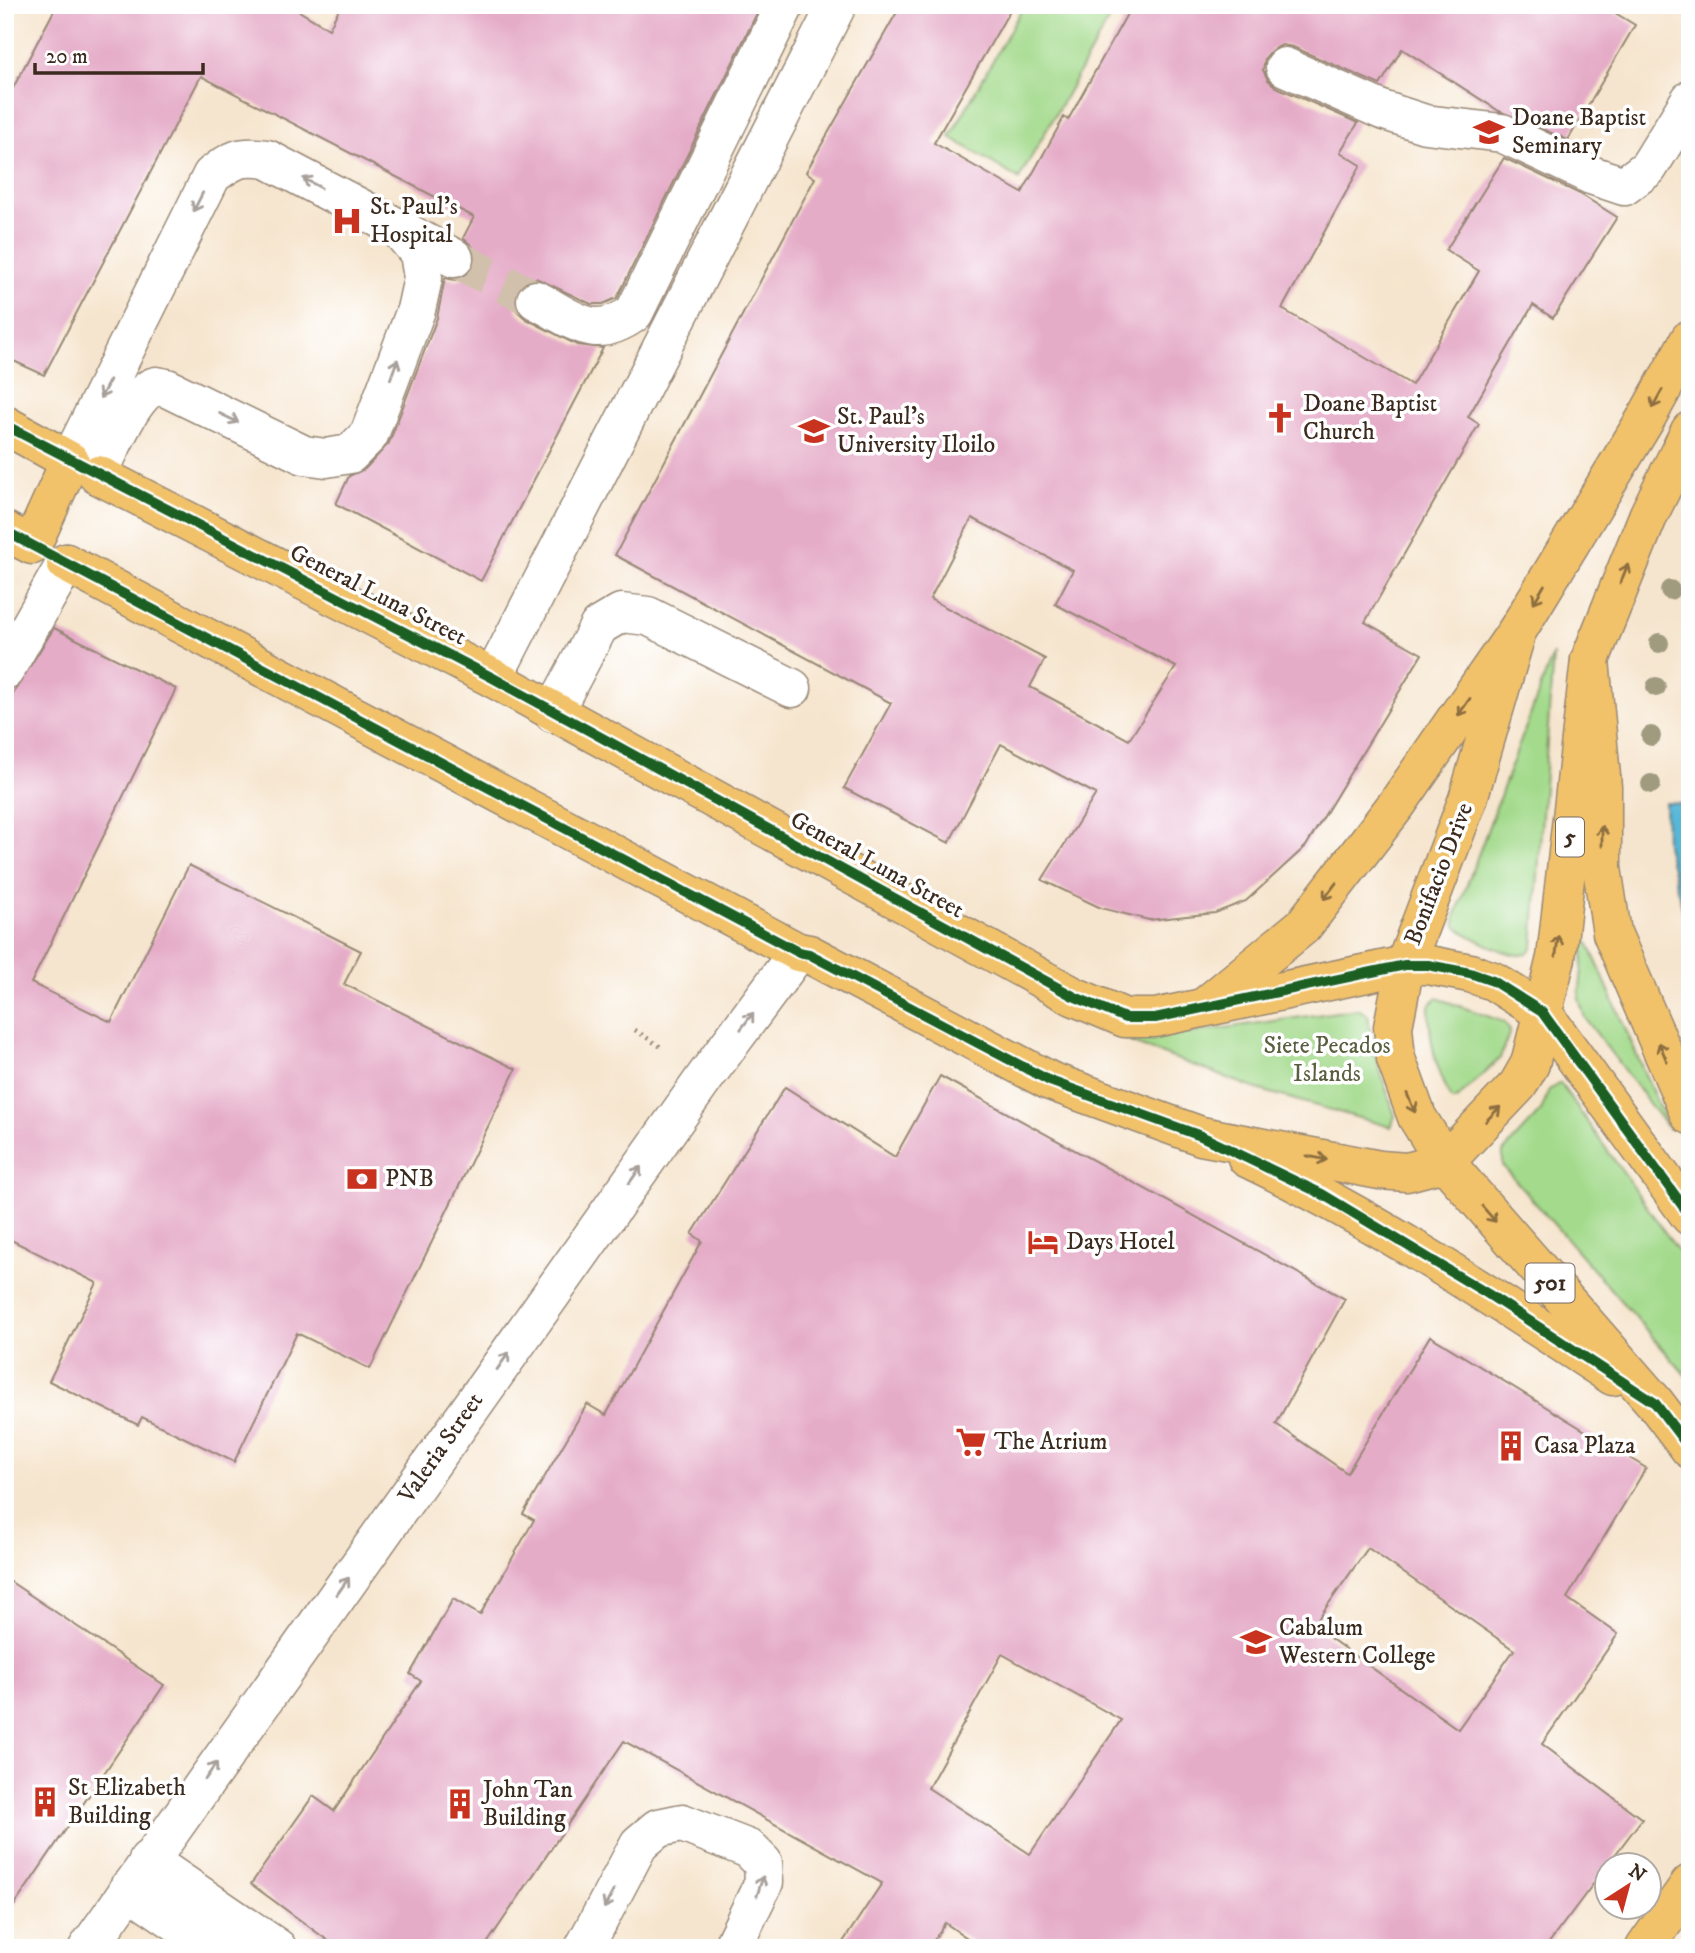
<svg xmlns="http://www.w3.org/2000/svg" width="1695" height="1953" font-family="'IM FELL DW Pica',serif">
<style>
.green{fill:#a3da8b;stroke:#6f8254;stroke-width:2}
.water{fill:#59b7d7;stroke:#4a707a;stroke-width:2}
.building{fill:#e5acc8;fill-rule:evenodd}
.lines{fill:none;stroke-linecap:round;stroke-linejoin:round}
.minor-tunnel{stroke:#d1c0ab;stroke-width:38;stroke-dasharray:38 19;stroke-linecap:butt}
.minor-casing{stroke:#988876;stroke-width:41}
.major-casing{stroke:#988876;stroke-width:41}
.highway-casing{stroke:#988876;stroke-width:41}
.path{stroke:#988876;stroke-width:4.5;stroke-dasharray:2 5;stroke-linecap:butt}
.minor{stroke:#fff;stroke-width:38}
.major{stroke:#f2c26a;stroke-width:38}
.highway{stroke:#f2c26a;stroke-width:38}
.cycleway-casing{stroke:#fff;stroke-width:15}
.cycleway{stroke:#1b5e20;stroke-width:10}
.tree{fill:#a09b7f}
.oneway{stroke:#a79f9a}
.oneway2{stroke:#8d6e40}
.labels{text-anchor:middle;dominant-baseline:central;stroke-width:7;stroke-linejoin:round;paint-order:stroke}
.shield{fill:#fff;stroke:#766a62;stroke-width:2}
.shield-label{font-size:23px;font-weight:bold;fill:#3b2a1e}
.poi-label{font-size:24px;fill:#3b2a1e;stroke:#fff;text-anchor:start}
.street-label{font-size:24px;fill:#3b2a1e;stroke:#fff}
.park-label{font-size:24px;fill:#5a5f3f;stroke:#fff}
</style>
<rect width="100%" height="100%" fill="#fff"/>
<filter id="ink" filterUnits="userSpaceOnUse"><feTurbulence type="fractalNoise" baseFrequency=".0143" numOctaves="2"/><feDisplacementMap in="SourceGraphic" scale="14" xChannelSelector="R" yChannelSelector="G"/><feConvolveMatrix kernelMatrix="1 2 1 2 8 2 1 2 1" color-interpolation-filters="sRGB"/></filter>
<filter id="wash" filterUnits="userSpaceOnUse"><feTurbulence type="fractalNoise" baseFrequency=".00686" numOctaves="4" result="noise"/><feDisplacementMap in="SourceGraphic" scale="28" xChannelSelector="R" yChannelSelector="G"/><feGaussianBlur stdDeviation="1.57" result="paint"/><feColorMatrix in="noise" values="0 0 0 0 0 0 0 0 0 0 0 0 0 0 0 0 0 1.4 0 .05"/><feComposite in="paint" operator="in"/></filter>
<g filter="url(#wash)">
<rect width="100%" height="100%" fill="#f6e5ce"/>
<g class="green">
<path d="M1024 5H1117L1019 179 950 137Z"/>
<path d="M1553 654 1533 947C1530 952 1526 955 1519 955 1505 954 1466 936 1456 926L1455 917Z"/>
<path d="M1585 939 1587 940 1669 1130 1585 1018 1579 999Z"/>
<path d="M1437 998 1504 1022 1510 1031 1500 1058 1456 1100H1452C1435 1068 1429 1039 1429 1005Z"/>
<path d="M1358 1009 1368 1015 1373 1049 1395 1116 1391 1127 1257 1089 1133 1043 1093 1023 1158 1034 1190 1033Z"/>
<path d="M1560 1083 1690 1268V1380L1503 1166V1152L1541 1111 1549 1090Z"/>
</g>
<path class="water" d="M1665 803 1686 804 1690 939 1666 845Z"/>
<g id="blocks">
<g class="building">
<path d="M57 5H289L329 29 341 5H761L617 298 603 304H591L536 278 524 282 517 290 514 300 517 311 526 319 577 345 603 348 481 581 336 504 349 476 365 469 389 443 437 318 445 278 455 280 465 277 474 268 476 257 473 247 463 238 474 217 201 76 44 375 5 357V103Z"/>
<path d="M901 5H1013L934 143 1022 193 1064 117 1068 120 1132 5H1602L1635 25 1568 140 1499 111 1402 49 1380 85 1293 47 1282 45 1272 50 1265 58 1263 70 1268 80 1276 87 1358 123 1340 152 1361 165 1282 309 1412 385 1479 271 1446 250 1504 158 1580 194 1617 217 1553 318 1533 305 1468 417 1479 424 1365 622 1422 654 1306 846 1246 901 1215 913 1149 920 1101 908 1042 880 1096 794 1001 744 949 843 844 788 891 703 615 555 815 178 806 172ZM972 518 1073 570 1055 604 1176 667 1129 740 1030 687 1045 659 930 599Z"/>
<path d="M54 628 176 689 31 983 111 1022 189 865 361 951 344 984 516 1069 370 1369 297 1333 234 1462 142 1417 138 1425 49 1381 97 1283 5 1237V706Z"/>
<path d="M940 1076 1345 1299 1276 1424 1347 1473 1430 1336 1646 1468 1567 1598 1618 1634 1542 1744 1642 1819 1545 1948H982L945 1923 929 1948H839L882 1883 624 1741 484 1948H338L251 1884 313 1796 334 1811 421 1681 410 1674 453 1599 480 1615 534 1520 523 1514 587 1404 606 1415 702 1241 692 1234 785 1087 895 1157ZM1368 1548 1514 1650 1458 1729 1313 1626ZM1002 1654 1121 1720 1030 1854 928 1788Z"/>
<path d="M5 1578 164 1685 5 1919Z"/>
</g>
</g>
</g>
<g filter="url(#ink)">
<use href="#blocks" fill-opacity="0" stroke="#988876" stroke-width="2"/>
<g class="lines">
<path class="minor-tunnel" d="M454 258 536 300"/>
<g class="minor-casing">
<g id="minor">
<path d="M1285 67 1382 110 1425 124 1502 133 1591 175 1624 186 1648 168 1690 100"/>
<path d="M400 229 454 258"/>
<path d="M536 300C575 320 594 342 634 313L785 5"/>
<path d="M70 461 212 175C234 159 240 155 267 159L398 228 419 253 423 278 416 310 369 435 350 454 326 458 304 455 167 388C166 388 157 386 156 386 134 389 107 457 98 475"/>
<path d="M5 670 66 563"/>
<path d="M493 678 837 5"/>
<path d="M553 713 599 626 621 613 648 616 792 688"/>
<path d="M148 1860 277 1948"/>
<path d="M128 1889 215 1948"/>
<path d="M88 1948 706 1076 798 952"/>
<path d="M584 1948 639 1844 658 1828 682 1823 749 1849 763 1863 764 1882 732 1948"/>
</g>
</g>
<g class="major-casing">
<g id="major">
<path d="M1690 339 1645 420 1517 631 1468 799 1405 965 1393 1027 1396 1059 1417 1117 1445 1162 1518 1085 1530 1064 1556 958 1590 660 1649 514 1690 431"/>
<path d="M1645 1948 1690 1884"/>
</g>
</g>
<g class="highway-casing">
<g id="highway">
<path d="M5 425 70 461 32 545 5 531"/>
<path d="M98 475 493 678 1073 996 1125 1018H1155L1405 965H1428L1470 973 1493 981 1542 1012 1690 1216"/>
<path d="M66 563 798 952 809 954 1050 1081 1201 1136 1380 1170 1407 1172 1445 1162 1655 1403 1690 1449"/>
<path d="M1590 660 1602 787V868L1612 933 1690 1115"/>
<path d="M1207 1005 1303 926 1397 804 1517 631"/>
<path d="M1247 1158C1376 1220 1494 1298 1613 1376"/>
</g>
</g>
<path class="path" d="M635 1030 664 1049"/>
<use href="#minor" class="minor"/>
<use href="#major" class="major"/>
<use href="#highway" class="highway"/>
<g class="cycleway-casing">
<g id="cycleway">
<path d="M5 425 493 678 1073 996 1125 1018H1155L1405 965H1428L1470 973 1493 981 1542 1012 1690 1216"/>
<path d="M5 531 798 952 809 954 1050 1081 1201 1136 1322 1194 1488 1294 1655 1403 1690 1449"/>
</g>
</g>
<use href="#cycleway" class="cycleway"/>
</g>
<g class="tree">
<circle cx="1670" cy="590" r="10"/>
<circle cx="1659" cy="643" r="10"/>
<circle cx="1656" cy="687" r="10"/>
<circle cx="1651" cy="736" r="10"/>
<circle cx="1651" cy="784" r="10"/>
</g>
<defs><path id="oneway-shaft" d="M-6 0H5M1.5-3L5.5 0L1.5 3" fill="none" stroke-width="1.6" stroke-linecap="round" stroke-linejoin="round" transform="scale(1.75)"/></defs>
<g class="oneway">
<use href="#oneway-shaft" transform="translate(312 183) rotate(-152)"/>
<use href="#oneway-shaft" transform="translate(198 202) rotate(117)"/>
<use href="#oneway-shaft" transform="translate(394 369) rotate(-70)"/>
<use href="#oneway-shaft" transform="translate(105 389) rotate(118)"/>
<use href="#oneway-shaft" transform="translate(229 418) rotate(26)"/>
<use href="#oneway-shaft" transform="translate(747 1021) rotate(-53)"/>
<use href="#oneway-shaft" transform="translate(635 1175) rotate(-55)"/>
<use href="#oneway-shaft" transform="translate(503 1361) rotate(-55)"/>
<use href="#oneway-shaft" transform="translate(343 1586) rotate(-55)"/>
<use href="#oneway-shaft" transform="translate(211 1771) rotate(-55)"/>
<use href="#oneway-shaft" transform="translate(760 1886) rotate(-73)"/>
<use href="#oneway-shaft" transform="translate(609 1899) rotate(118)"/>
</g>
<g class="oneway2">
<use href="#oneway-shaft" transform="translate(1657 399) rotate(119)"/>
<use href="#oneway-shaft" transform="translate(1624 574) rotate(-68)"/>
<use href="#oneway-shaft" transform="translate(1539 594) rotate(121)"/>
<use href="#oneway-shaft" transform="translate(1464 707) rotate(125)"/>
<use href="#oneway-shaft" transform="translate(1602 836) rotate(-90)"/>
<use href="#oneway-shaft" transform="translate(1330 891) rotate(127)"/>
<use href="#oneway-shaft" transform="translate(1557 946) rotate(-83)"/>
<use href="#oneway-shaft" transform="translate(1663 1052) rotate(-113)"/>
<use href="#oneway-shaft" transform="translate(1411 1103) rotate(67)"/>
<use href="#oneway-shaft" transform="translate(1493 1114) rotate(-45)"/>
<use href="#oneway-shaft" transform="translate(1317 1158) rotate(11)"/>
<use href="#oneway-shaft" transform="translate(1489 1214) rotate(49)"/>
</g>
</g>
<defs>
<g id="university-bare" transform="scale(2.415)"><path d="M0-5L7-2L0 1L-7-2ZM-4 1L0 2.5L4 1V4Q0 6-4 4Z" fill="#c8321e" stroke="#fff" stroke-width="2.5" paint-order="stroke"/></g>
<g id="hospital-bare" transform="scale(2.415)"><path d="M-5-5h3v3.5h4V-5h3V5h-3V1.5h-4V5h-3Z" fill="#c8321e" stroke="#fff" stroke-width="2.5" paint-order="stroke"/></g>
<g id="church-bare" transform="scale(2.415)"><path d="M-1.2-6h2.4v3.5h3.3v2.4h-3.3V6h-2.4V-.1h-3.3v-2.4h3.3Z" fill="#c8321e" stroke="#fff" stroke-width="2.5" paint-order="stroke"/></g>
<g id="bank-bare" transform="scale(2.415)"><path d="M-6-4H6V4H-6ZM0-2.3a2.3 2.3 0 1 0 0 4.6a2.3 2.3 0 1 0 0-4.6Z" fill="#c8321e" stroke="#fff" stroke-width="2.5" paint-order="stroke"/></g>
<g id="hotel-bare" transform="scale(2.415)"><path d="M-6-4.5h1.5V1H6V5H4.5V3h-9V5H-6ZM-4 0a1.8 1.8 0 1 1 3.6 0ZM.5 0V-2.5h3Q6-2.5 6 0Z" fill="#c8321e" stroke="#fff" stroke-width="2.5" paint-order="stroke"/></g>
<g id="supermarket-bare" transform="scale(2.415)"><path d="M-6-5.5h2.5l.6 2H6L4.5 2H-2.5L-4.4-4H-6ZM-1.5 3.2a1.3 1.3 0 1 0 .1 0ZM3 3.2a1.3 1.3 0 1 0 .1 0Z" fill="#c8321e" stroke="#fff" stroke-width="2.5" paint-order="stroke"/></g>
<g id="building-bare" transform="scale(2.415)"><path d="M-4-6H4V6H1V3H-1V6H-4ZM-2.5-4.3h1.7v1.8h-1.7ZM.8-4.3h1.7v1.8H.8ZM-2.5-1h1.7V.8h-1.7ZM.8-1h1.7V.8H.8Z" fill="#c8321e" stroke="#fff" stroke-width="2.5" paint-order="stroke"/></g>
</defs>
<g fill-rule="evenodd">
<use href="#university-bare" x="1489" y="132"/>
<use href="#hospital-bare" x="347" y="221"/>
<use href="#church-bare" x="1280" y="418"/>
<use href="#university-bare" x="814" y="431"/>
<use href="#bank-bare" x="362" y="1179"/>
<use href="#hotel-bare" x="1043" y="1242"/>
<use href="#supermarket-bare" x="971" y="1442"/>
<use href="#building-bare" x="1511" y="1446"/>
<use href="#university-bare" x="1256" y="1642"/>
<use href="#building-bare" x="45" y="1802"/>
<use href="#building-bare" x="460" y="1804"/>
</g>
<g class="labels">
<g class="shield">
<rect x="1556" y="817.5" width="28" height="39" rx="5"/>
<rect x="1525.5" y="1263.5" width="49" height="39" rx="5"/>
</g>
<g class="shield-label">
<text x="1570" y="837">5</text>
<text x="1550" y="1283">501</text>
</g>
<g class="poi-label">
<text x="1512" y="118">Doane Baptist<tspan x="1512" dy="28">Seminary</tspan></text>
<text x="370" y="207">St. Paul's<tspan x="370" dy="28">Hospital</tspan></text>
<text x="1303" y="404">Doane Baptist<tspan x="1303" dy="28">Church</tspan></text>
<text x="837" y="417">St. Paul's<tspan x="837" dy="28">University Iloilo</tspan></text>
<text x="385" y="1179">PNB</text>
<text x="1066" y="1242">Days Hotel</text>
<text x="994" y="1442">The Atrium</text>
<text x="1534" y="1446">Casa Plaza</text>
<text x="1279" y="1628">Cabalum<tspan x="1279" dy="28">Western College</tspan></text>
<text x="68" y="1788">St Elizabeth<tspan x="68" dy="28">Building</tspan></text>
<text x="483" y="1790">John Tan<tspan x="483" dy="28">Building</tspan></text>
</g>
<g class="street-label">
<text transform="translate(378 595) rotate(27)">General Luna Street</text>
<text transform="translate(877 865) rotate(29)">General Luna Street</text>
<text transform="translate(1439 874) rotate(-69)">Bonifacio Drive</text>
<text transform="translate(441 1448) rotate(-55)">Valeria Street</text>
</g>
<g class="park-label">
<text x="1327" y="1046">Siete Pecados<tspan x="1327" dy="28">Islands</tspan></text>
</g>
</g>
<rect width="1695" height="1953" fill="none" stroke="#fff" stroke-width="28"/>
<g transform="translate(1628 1886) rotate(36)"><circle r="33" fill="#ffffff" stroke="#b1aaa5" stroke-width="2"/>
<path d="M0-5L12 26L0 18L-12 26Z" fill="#c8321e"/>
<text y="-10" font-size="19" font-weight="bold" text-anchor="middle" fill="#3b2a1e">N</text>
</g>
<path d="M35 63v10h168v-10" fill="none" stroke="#3b2a1e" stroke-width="3.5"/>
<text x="46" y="63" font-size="21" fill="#3b2a1e" stroke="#ffffff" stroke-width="5" paint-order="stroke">20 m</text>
</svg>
